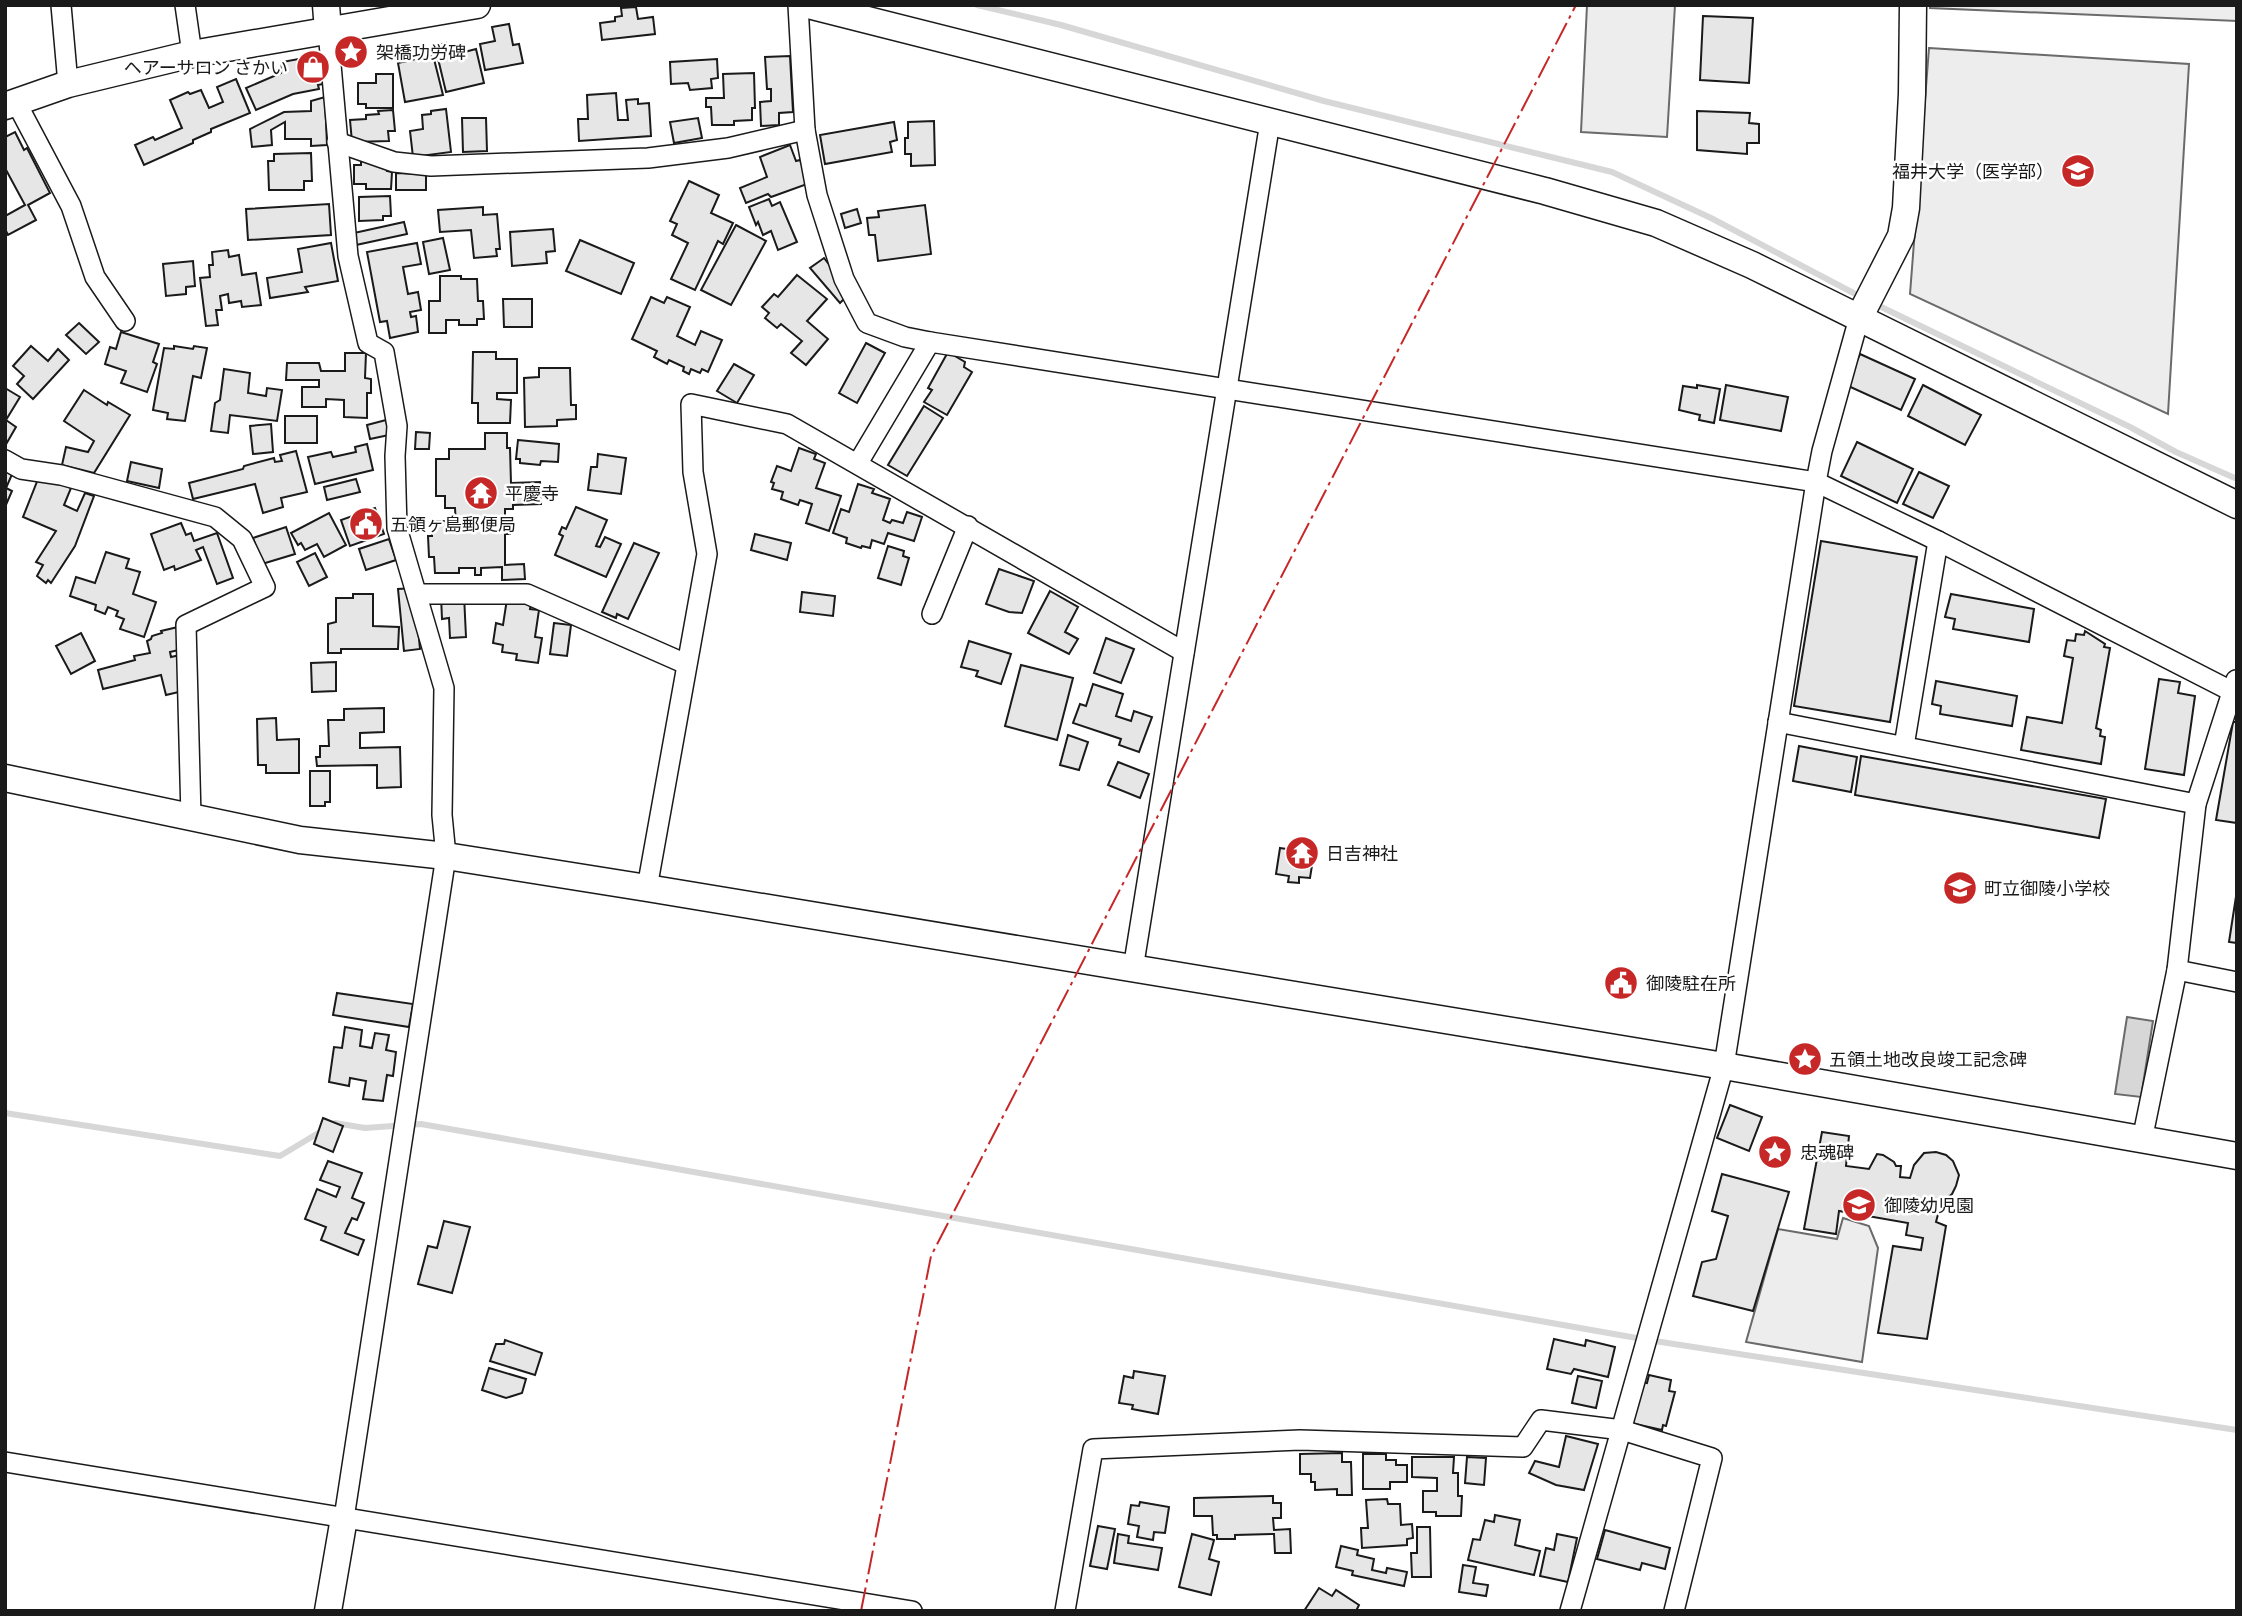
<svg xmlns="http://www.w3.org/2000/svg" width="2242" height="1616" font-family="Manrope,'Noto Sans JP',sans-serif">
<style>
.built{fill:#ededed;stroke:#6a6a6a;stroke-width:2}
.water{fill:#d7d7d7;stroke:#6a6a6a;stroke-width:2}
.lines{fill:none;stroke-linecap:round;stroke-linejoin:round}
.stream{stroke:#d7d7d7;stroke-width:6}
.building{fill:#e6e6e6;stroke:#1a1a1a;stroke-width:2}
.street-casing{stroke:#1a1a1a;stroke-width:22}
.secondary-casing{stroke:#1a1a1a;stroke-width:29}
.street{stroke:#fff;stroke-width:19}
.secondary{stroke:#fff;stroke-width:26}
.power{stroke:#c62828;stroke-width:2;stroke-dasharray:24 5 3.5 5;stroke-linecap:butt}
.labels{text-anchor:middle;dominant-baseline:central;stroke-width:5;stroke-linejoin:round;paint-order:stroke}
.poi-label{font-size:18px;fill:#1a1a1a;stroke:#fff;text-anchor:start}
</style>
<rect width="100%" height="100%" fill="#fff"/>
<g class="built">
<path d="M1587 5H1675L1667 137 1581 132Z"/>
<path d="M1930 5H2237V21L1930 8Z"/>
<path d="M1929 48 2189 64 2168 414 1910 294Z"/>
<path d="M1843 1218 1869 1226 1878 1248 1862 1362 1746 1342 1778 1229 1837 1239Z"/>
</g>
<path class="water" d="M2127 1017 2153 1021 2141 1097 2115 1094Z"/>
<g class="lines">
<g class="stream">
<path d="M977 5 1061 25 1324 101 1612 172 1711 218 1863 298"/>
<path d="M1873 303 2130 427 2176 452 2237 479"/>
<path d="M5 1113 280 1156 335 1123 365 1128 421 1124 1648 1340 2237 1430"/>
</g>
</g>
<g class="building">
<path d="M636 7 638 19 653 17 655 34 602 40 600 23 615 21V17L622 16 621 8Z"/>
<path d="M1703 16 1753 18 1749 83 1700 80Z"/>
<path d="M509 24 513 45 519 44 523 63 485 70 480 44 495 41 492 27Z"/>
<path d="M446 43 449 56 476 49 484 83 446 92 435 46Z"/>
<path d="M321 55 323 84 318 85 319 89 293 94 256 110 246 88 281 73 282 62Z"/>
<path d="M433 55 443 95 405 102 398 63Z"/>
<path d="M790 56 793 112 779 113V125L761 126 760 102 771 101V89H767L765 57Z"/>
<path d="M717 59 718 78 711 79 712 88 690 90 688 83 671 84 670 62Z"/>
<path d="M754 73 755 108H752V120L734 121V125H712L711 107H706V98H724L723 74Z"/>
<path d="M376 74H393V108H366V104H358V83H376Z"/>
<path d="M236 79 250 113 211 129V132L193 140V143L144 165 135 145 153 137 155 140 182 128 170 100 188 92 190 94 201 90 209 108 223 102 217 87Z"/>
<path d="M616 93 618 120H628L626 100 638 99V104L649 103 651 136 579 141 578 119H588L587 95Z"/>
<path d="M325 97 327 145 311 146V139H285V122L271 130 272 145 252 147 250 129 284 112 311 111V101Z"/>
<path d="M446 109 451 152 413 157 410 131 423 129 422 115 431 114V111Z"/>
<path d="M393 110 395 131H388L389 141 352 142 350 120 366 119V115L379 114 378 111Z"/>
<path d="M1697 111 1750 113 1749 123 1759 124V143H1747V154L1697 150Z"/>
<path d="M462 118H486L487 151 463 152Z"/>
<path d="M698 118 702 138 674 143 670 122Z"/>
<path d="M934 121 935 165 911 166V154H905V138H908V122Z"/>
<path d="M894 122 897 140 890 142 892 152 825 164 820 135Z"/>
<path d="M15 132 24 150 27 148 50 193 28 205 36 220 8 235 5 229V216L25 205 5 168V137Z"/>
<path d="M790 145 796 161 800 160 810 183 771 197 768 194 746 203 740 188 767 177 760 157Z"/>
<path d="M311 153 312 181H304V190H269L268 161H274V154Z"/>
<path d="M361 160 388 166 387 171 392 172 391 189H366V184H354V165H361Z"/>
<path d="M396 173 426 174V190H396Z"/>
<path d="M689 181 719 195 711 213 733 223 723 244 718 241 695 290 671 279 688 243 672 235 677 224 670 221Z"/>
<path d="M390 196 391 216H383V220L359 221V197Z"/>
<path d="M769 199 772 206 780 202 797 242 778 250 771 231 763 235 758 222 756 225 749 207Z"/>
<path d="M329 204 331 235 248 240 246 209Z"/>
<path d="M925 205 931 254 878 261 875 235H869L867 218 879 217 878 211Z"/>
<path d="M483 207V215L497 214 500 249H496L497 256 474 258 471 230 440 232 438 210Z"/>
<path d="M857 209 861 223 845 228 841 214Z"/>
<path d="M404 222 407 234 356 245 354 233Z"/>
<path d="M736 225 766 241 731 305 701 290Z"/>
<path d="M553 229 555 251 546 252 547 263 512 266 510 232Z"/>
<path d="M443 238 450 270 429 274 423 242Z"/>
<path d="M580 240 634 263 621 294 566 271Z"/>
<path d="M331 243 338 281 305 287 308 292 270 298 267 278 302 272 298 249Z"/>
<path d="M417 243 421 264 403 267 408 294 418 292 421 310 410 312 411 317 416 316 418 332 390 338 387 321 380 322 367 252Z"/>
<path d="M228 250 229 257 239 255 242 275 256 273 261 305 242 307 241 301 229 303 228 294 220 296 222 310H216L218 325 206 326 200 278 210 277 209 265H213L212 252Z"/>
<path d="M824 258 844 284 846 297 840 303 810 268Z"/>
<path d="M193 261 195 286 186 287V294L166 296 163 264Z"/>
<path d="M797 275 827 299 807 321 828 339 806 365 791 353 802 341 781 324 777 328 765 318 769 313 762 307 774 294 778 297Z"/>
<path d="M440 276H461V279H477L478 301H483L484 319H477V325H459V320H446V333H429V301H440Z"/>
<path d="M651 297 664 303 667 297 690 307 677 336 695 345 701 331 722 340 708 372 702 369 700 373 691 369 689 374 683 371 684 367 669 360 667 364 654 357 657 351 632 339Z"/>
<path d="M503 299H532V327H504Z"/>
<path d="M79 323 99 342 86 354 66 335Z"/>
<path d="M121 332 159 344 153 362 157 364 147 392 121 383 126 371 105 364 110 347 116 349Z"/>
<path d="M866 343 885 353 857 403 839 393Z"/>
<path d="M31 346 48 361 58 349 69 360 33 399 17 384 24 376 13 366Z"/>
<path d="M174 346 193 349 194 346 207 348 201 378 193 376 185 421 167 419 168 413 153 410 164 348 174 349Z"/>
<path d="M473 352H496V359H517V393H497V399L511 400 510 423H478V403H472Z"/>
<path d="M948 352 965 362 964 367 972 372 947 415 924 402 932 390 928 388Z"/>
<path d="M345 353H366L365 378 371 379V393H367V418L344 417V400L326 399V407H302V387H319V380H286L287 363H319L321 371H345Z"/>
<path d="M1860 354 1915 379 1901 410 1846 385Z"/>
<path d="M734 364 754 375 737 403 717 391Z"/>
<path d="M539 368H570L571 405H576V419L557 420V426L525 427 524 378 539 377Z"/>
<path d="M224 369 250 373 248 393 266 396 267 388 282 390 277 421 230 415 228 433 211 431 215 403 220 400Z"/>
<path d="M1697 385 1720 389 1714 423 1699 420 1700 415 1679 410 1683 386 1697 388Z"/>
<path d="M1726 385 1788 397 1781 431 1720 420Z"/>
<path d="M1923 385 1981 415 1965 445 1908 416Z"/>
<path d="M5 388 20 397 6 420 16 427 5 446Z"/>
<path d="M84 390 107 405 108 402 130 415 94 473 62 465 66 447 88 452 94 441 64 421Z"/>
<path d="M924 406 943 418 907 476 888 465Z"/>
<rect x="285" y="416" width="32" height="27"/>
<path d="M386 420 389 435 370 439 367 425Z"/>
<path d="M271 424 273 452 253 454 250 426Z"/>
<path d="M416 432 430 433 429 449H415Z"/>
<path d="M485 433H507V448H510L511 483 540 482 541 504 513 505V509H505V516H509L510 534H505V565L524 564 525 579 502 580V567L481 568V575H475V568H459V573H435L434 557H429L428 536H432V529H435V521H450V526H456L455 508H445V496H436V459H449V449H485Z"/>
<path d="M518 440 559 444 558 462 541 461 540 465 520 463V459H516Z"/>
<path d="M1857 442 1913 469 1897 503 1841 476Z"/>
<path d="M367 444 373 470 315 484 308 457 331 452 333 457 356 452 355 447Z"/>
<path d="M799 448 816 454 814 459 825 463 816 488 841 496 829 531 806 523 812 504 800 500 798 505 781 499 783 492 772 489 774 483 771 482 777 466 791 471Z"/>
<path d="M296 451 307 492 281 498 283 507 263 513 255 484 193 499 189 483 243 469 244 466 274 458 275 462 282 461 280 455Z"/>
<path d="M598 454 626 458 621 494 588 490 591 467H597Z"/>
<path d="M131 462 162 469 159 488 127 481Z"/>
<path d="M5 469 13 472 6 488 12 491 5 507Z"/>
<path d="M1919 472 1949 486 1933 518 1903 504Z"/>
<path d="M40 474 71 488 64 505 77 511 85 493 94 496 75 546 51 583 48 580 46 583 37 576 43 565 36 562 56 531 23 517Z"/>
<path d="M356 479 360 492 327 500 324 487Z"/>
<path d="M858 484 874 489 872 493 890 499 883 520 890 523 892 520 903 523 907 512 922 517 914 541 888 533 884 544 872 540 870 548 862 546 861 548 846 543 847 538 833 533 841 509 849 512Z"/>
<path d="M576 507 607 520 596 546 600 547 605 537 621 544 606 577 555 555 563 536 559 534 562 527 566 529Z"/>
<path d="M375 508 384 534 350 546 341 520Z"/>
<path d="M329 513 346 545 324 557 317 544 305 550 301 543 298 545 291 533Z"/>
<path d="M181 523 186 535 191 533 194 541 217 533 233 578 217 584 203 547 196 550 201 560 175 570 174 566 164 570 151 534Z"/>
<path d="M286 527 295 554 262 564 253 538Z"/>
<path d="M755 534 791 543 787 560 751 550Z"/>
<path d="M389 539 396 560 366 570 359 549Z"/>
<path d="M1821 541 1917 557 1890 722 1794 706Z"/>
<path d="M634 543 659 553 628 619 617 614 616 618 602 612Z"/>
<path d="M888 546 904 551 903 556 909 558 901 585 878 578Z"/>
<path d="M106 552 129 559 126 568 140 572 133 594 156 602 144 637 120 629 124 619 116 616 118 611 108 607 105 614 95 610 96 605 70 596 76 577 95 583Z"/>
<path d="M315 553 327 577 309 586 297 562Z"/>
<path d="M999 569 1034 581 1022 613 1009 612 986 604Z"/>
<path d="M414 588 420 649 404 651 398 589Z"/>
<path d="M1050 591 1078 607 1065 632 1078 639 1069 654 1028 633Z"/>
<path d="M802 592 835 596 833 616 800 612Z"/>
<path d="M353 594H373V626L399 627 398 649H341V653H328V624L336 622V598H353Z"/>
<path d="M1951 594 2034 609 2029 642 1953 629 1955 619 1945 617Z"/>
<path d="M464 595 466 637 450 638 449 618 442 619 441 596Z"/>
<path d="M507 599 531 603 530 609 539 610 535 637 542 638 538 663 516 660 517 654 502 652 503 645 493 643 496 623 503 625Z"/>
<path d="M554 623 571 625 567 656 550 654Z"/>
<path d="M178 627 183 649 170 652 171 657 180 655 183 691 166 695 161 675 103 689 98 670 135 660 134 656 150 653 147 641 151 639 152 636 162 633 161 631Z"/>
<path d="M2085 631 2105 644 2104 647 2110 648 2096 728 2101 730 2100 736 2105 737 2101 764 2021 750 2027 717 2062 723 2073 658 2064 656 2067 640 2075 641 2076 634 2084 635Z"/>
<path d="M81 633 95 661 71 674 56 646Z"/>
<path d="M1106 638 1134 649 1121 683 1094 673Z"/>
<path d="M969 641 1011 654 1001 684 976 676 978 671 961 667Z"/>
<path d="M336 662V691L312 692 311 663Z"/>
<path d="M1021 665 1073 678 1057 740 1005 726Z"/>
<path d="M2159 679 2180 682 2178 693 2195 696 2184 775 2145 769Z"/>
<path d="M1936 681 2017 696 2012 726 1940 714 1941 706 1932 704Z"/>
<path d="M1093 684 1123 694 1116 716 1131 721 1134 711 1152 717 1139 752 1119 745 1121 739 1073 723 1080 704 1086 706Z"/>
<path d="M384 708V732L360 733V748L400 747 401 787 377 788V765L317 766 316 757H320V746H329L328 720H344V709Z"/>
<path d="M276 718 277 740 299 739V773H266V765H258L257 719Z"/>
<path d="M2233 722H2237V823L2216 820Z"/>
<path d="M1068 735 1088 742 1079 770 1060 765Z"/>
<path d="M1799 746 1857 757 1851 792 1793 781Z"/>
<path d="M1861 756 2106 799 2099 838 1855 795Z"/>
<path d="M1118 762 1149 774 1140 798 1108 785Z"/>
<path d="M310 771H330V802H325V806H310Z"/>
<path d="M1280 848 1314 853 1310 878 1299 877V883L1288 882 1289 876 1276 874Z"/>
<path d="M2237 890V943L2229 942Z"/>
<path d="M337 993 413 1004 409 1027 333 1015Z"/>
<path d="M345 1027 362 1030 360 1046 372 1048 375 1033 389 1035 386 1050 396 1052 393 1076 387 1075 383 1101 363 1099 366 1081 350 1078 349 1086 329 1082 334 1047 342 1048Z"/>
<path d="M1730 1105 1762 1117 1749 1151 1717 1138Z"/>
<path d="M323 1118 343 1126 333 1152 314 1144Z"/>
<path d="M1822 1132 1849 1136 1846 1166 1869 1169 1877 1154 1883 1155 1894 1162 1896 1166H1901L1900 1177 1910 1178 1914 1165 1924 1153 1936 1152 1946 1155 1953 1161 1959 1175 1956 1186 1952 1194 1941 1203 1936 1222 1946 1226 1927 1339 1878 1333 1893 1246 1921 1250 1923 1238 1906 1235 1908 1223 1839 1211 1836 1234 1804 1229Z"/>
<path d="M328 1161 362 1173 352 1198 364 1203 357 1220 352 1218 345 1233 364 1240 358 1255 321 1240 326 1227 305 1219 317 1189 336 1197 340 1187 320 1180Z"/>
<path d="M1722 1174 1789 1192 1753 1311 1693 1296 1702 1262 1716 1259 1728 1216 1712 1211Z"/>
<path d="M444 1221 470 1227 452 1293 418 1284 428 1246 437 1248Z"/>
<path d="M1554 1339 1585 1346 1586 1340 1615 1347 1608 1377 1574 1369 1571 1374 1547 1369Z"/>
<path d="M505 1340 542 1353 535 1375 490 1361 496 1344H504Z"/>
<path d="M489 1368 526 1379 522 1393 506 1398 482 1390Z"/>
<path d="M1134 1371 1165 1376 1158 1414 1132 1409 1133 1405 1119 1403 1124 1376 1133 1378Z"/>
<path d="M1649 1375 1671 1380 1669 1391 1675 1392 1666 1426 1663 1425 1662 1430 1631 1423 1637 1381 1647 1383Z"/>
<path d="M1578 1376 1602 1381 1596 1408 1572 1403Z"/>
<path d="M1566 1436 1598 1444 1584 1490 1556 1485 1529 1473 1535 1461 1559 1467Z"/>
<path d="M1342 1453V1462H1351L1352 1495H1337V1489L1315 1490V1482H1311V1474H1300V1454Z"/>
<path d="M1363 1454H1386V1460H1396V1465H1407V1482H1390V1489H1363Z"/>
<path d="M1412 1457H1454L1453 1473H1458V1496H1462L1461 1516H1436V1512H1423V1491H1437V1478L1412 1477Z"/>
<path d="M1467 1457 1486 1458 1484 1485 1465 1483Z"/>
<path d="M1273 1496V1503H1281V1518H1273L1274 1530 1290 1529 1291 1553H1275L1274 1534 1235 1535V1539H1217V1535H1213L1212 1516H1194V1498Z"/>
<path d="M1387 1499 1388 1504H1400L1401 1525 1412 1524 1413 1538 1407 1539V1545L1362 1548 1361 1528H1368L1366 1500Z"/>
<path d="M1140 1502 1169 1507 1165 1533 1154 1532 1153 1540 1137 1537 1139 1526 1128 1524 1131 1505 1139 1506Z"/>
<path d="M1495 1515 1520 1520 1515 1545 1540 1551 1534 1575 1468 1560 1473 1539 1480 1540 1485 1520 1494 1522Z"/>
<path d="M1098 1526 1115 1529 1107 1569 1090 1566Z"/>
<path d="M1417 1527H1430L1431 1577H1412L1411 1553H1417Z"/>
<path d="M1605 1530 1670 1548 1665 1569 1642 1563 1640 1570 1597 1559Z"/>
<path d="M1118 1534 1129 1536 1128 1543 1162 1548 1158 1570 1114 1563Z"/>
<path d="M1192 1534 1214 1540 1209 1559 1219 1562 1211 1595 1179 1587Z"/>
<path d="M1557 1534 1577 1538 1568 1582 1540 1576 1546 1548 1554 1550Z"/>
<path d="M1341 1546 1358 1550 1357 1555 1374 1559 1372 1570 1386 1573 1387 1568 1407 1572 1404 1586 1352 1575 1353 1571 1336 1567Z"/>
<path d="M1463 1565 1476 1567 1473 1583 1488 1585 1486 1596 1459 1592Z"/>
<path d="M1319 1588 1332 1596 1336 1590 1359 1605 1356 1611H1304Z"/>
</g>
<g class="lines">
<g class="street-casing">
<g id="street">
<path d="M61 5 68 84"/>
<path d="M185 5 192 54"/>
<path d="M798 5 805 130 817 195 844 279 867 323 905 337 930 342 1816 482 1938 541 2237 694"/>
<path d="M328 31 348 256 368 343 384 352 397 426 395 456 397 528 444 688 442 815 446 856 344 1518"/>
<path d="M16 102 71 206 95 277 125 321"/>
<path d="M337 142 394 162 431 166 648 158 728 148 805 130"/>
<path d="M5 460 21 469 61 475 215 517 242 539 265 587 186 625 191 817"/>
<path d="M858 463 930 342"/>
<path d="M417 594H527L686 664"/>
<path d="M932 614 968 526"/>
<path d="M1778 722 2196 804"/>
<path d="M1904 746 1938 541"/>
<path d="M647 888 707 554 693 472 691 404 787 424 1184 652"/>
<path d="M1133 969 1270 122"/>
<path d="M2177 970 2237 982"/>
<path d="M2142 1140 2177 970 2196 804 2236 680"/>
<path d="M5 1462 912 1611"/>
<path d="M1065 1611 1093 1449 1300 1440 1523 1447 1541 1420 1622 1430 1712 1458 1674 1611"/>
<path d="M1570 1611 1724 1066 1816 482 1822 451 1859 318"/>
</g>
</g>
<g class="secondary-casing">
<g id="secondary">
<path d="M326 5 328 31"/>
<path d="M808 5 1545 191 1656 223 1752 265 2237 505"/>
<path d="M5 106 68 84 192 54 477 5"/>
<path d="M1859 318 1901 236 1906 208 1912 94 1913 5"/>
<path d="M5 778 300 840 446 856 647 888 1724 1066 2237 1156"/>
<path d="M328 1611 344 1518"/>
</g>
</g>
<use href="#street" class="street"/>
<use href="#secondary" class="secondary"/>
<path class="power" d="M861 1611 931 1256 1576 5"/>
</g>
<defs>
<g id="sight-disc" transform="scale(1.75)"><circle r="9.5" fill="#c62828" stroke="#fff"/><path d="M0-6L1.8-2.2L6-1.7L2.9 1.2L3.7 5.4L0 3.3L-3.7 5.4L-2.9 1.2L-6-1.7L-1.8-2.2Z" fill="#fff"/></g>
<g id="shop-disc" transform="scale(1.75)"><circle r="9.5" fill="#c62828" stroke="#fff"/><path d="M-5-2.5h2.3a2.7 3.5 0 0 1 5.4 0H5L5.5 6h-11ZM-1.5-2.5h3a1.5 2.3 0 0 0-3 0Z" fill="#fff"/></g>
<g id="university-disc" transform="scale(1.75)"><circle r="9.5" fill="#c62828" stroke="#fff"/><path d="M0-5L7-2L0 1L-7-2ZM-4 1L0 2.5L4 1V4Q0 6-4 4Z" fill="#fff"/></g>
<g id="temple-disc" transform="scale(1.75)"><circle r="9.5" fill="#c62828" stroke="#fff"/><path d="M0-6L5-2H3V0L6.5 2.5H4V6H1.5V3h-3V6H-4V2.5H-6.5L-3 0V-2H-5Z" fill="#fff"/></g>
<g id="civic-disc" transform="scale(1.75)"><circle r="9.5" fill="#c62828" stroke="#fff"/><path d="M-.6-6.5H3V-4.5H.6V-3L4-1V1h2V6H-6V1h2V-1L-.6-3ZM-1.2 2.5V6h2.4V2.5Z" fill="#fff"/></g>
<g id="school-disc" transform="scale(1.75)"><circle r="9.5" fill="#c62828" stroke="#fff"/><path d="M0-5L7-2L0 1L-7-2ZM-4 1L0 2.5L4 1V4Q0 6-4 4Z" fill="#fff"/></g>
</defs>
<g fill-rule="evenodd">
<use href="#sight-disc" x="351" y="52"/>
<use href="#shop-disc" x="313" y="67"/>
<use href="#university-disc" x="2078" y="171"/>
<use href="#temple-disc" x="481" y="493"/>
<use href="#civic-disc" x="366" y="524"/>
<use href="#temple-disc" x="1302" y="853"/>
<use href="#school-disc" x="1960" y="888"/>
<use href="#civic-disc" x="1621" y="983"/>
<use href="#sight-disc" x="1805" y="1059"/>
<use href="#sight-disc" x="1775" y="1152"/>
<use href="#school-disc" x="1859" y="1205"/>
</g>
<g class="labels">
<g class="poi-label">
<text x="376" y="52">架橋功労碑</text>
<text x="288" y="67" text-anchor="end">ヘアーサロン さかい</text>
<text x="2054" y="171" text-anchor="end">福井大学（医学部）</text>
<text x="505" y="493">平慶寺</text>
<text x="390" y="524">五領ヶ島郵便局</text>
<text x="1326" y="853">日吉神社</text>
<text x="1984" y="888">町立御陵小学校</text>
<text x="1646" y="983">御陵駐在所</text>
<text x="1829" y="1059">五領土地改良竣工記念碑</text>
<text x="1800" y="1152">忠魂碑</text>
<text x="1884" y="1205">御陵幼児園</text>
</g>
</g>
<rect width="2242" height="1616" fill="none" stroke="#1a1a1a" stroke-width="14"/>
</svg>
